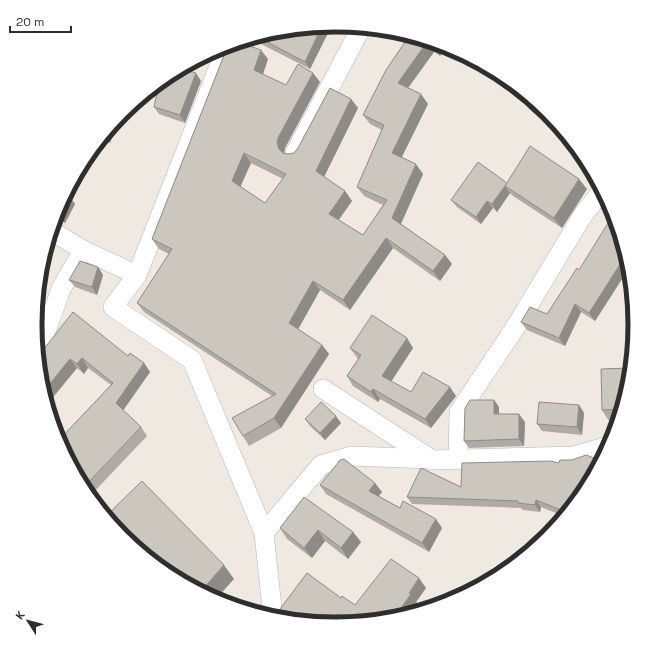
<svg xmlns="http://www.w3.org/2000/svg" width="670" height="649" font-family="'Space Grotesk',sans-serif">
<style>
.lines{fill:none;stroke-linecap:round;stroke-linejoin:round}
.street-casing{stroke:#b4b7c1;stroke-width:20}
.street{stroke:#fff;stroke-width:19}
.wall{fill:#afaba4;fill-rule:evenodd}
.shaded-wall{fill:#8e8b86}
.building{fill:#cbc7bf;stroke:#8e8b86;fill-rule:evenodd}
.rim{fill:none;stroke:#2e2e2e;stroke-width:5}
</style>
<rect width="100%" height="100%" fill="#efe9e1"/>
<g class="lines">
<g class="street-casing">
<g id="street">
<path d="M295 153 361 28"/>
<path d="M52 231 83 250 137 275 113 307 192 360 264 533 273 617"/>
<path d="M137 275 227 46"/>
<path d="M38 349 41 345 61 289 83 250"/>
<path d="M323 389 432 460 574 456 608 446"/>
<path d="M458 459 459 412 513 331 583 215 602 191"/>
<path d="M264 533 321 465 351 456 431 459"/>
</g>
</g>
<use href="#street" class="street"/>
</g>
<g class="wall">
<path d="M332 25 310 69 263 45 258 37 277 31Z"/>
<path d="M409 36 446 47 440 56 434 52 408 88 428 104 401 157 423 174 401 224 445 255 452 264 440 281 393 248 350 310 320 290 298 329 322 345 329 354 281 428 249 446 243 436 272 396 144 312 137 303 169 254 159 249 152 239 268 59 263 74 286 85 320 82 285 148 284 153 288 154 294 153 351 99 358 108 324 177 345 191 352 201 339 220 363 235 383 205 364 196 357 187 382 130 370 124 363 115ZM251 163 283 179 265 203 240 186Z"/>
<path d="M201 81 185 123 159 114 154 107Z"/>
<path d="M119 118 110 143 103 141 67 194 75 204 65 223 56 218 58 210 86 158Z"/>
<path d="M507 183 587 189 562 228 513 196 510 193 497 212 493 208 481 224 457 207 451 200Z"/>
<path d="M629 266V268L595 321 581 312 565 346 527 330 521 322 547 314 579 270Z"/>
<path d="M98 267 103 275 97 295 75 287 69 280Z"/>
<path d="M350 348H413L391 381 411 392 456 396 431 428 380 399 378 402 353 386 347 376 358 359Z"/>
<path d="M39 355 128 356 144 363 150 372 123 410 141 427 147 436 90 496 86 491 59 440 111 385 88 368 84 374 77 368 49 402 46 400 41 383Z"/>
<path d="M629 383 617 421H609L602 410Z"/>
<path d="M494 400 499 407V414L525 422 524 446 469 448 464 441Z"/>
<path d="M579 405 584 413 582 435 542 431 537 424Z"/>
<path d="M305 419 341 423 325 440 310 426Z"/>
<path d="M594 458 598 464 584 491 563 516 541 507 540 512 523 510 521 508 412 504 407 497 461 487 559 463Z"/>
<path d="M320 485 382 492 379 496 400 508 442 528 429 552 326 494Z"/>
<path d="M280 528 353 532 361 542 348 559 325 541 312 558 287 539Z"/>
<path d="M426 588 416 602 417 603 393 618 335 624 341 598 355 605Z"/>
</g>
<g class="shaded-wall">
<path d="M332 25 310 69 305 62 322 26Z"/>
<path d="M427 42 434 52 405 92 398 83Z"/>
<path d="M435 43 446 47 440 56 433 46Z"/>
<path d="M261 50 268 59 261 80 254 70Z"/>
<path d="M196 73 201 81 185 123 180 115Z"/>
<path d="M313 73 320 82 285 148 284 153 286 158 279 149 277 143 278 138Z"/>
<path d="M421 94 428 104 399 163 392 153Z"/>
<path d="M351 99 358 108 322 181 316 171Z"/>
<path d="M119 118 110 143 105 135Z"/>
<path d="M102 139 103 141 65 198 86 158Z"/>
<path d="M244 153 251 163 239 190 232 181Z"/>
<path d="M416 164 423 174 399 228 392 218Z"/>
<path d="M579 179 587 189 562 228 554 218Z"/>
<path d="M505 186 510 193 497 212 492 204Z"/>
<path d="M345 191 352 201 336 223 329 214Z"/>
<path d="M69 196 75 204 65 223 59 215Z"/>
<path d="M487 201 493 208 481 224 476 217Z"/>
<path d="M386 238 393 248 350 310 343 300Z"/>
<path d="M445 255 452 264 440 281 433 271Z"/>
<path d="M626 255 629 268 595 321 589 313Z"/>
<path d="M98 267 103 275 97 295 92 287Z"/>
<path d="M313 281 320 290 296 333 289 323Z"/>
<path d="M575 304 581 312 565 346 559 338Z"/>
<path d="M407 338 413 348 389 385 382 376Z"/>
<path d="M322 345 329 354 281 428 274 418Z"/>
<path d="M82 358 88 368 84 374 77 364Z"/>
<path d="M70 359 77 368 49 402 46 397 44 391Z"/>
<path d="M144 363 150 372 122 412 116 403Z"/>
<path d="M450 387 456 396 431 428 425 419Z"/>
<path d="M373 389 380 399 378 402 371 392Z"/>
<path d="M494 400 499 407V422L494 414Z"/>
<path d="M579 405 584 413 582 435 577 427Z"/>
<path d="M519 414 525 422 524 446 519 439Z"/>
<path d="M336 416 341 423 325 440 320 433Z"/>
<path d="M594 458 598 464 584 491 578 498Z"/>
<path d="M375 483 382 492 376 499 369 491Z"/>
<path d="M536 500 541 507 540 512 535 505Z"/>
<path d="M436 519 442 528 429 552 422 543Z"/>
<path d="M318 530 325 541 312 558 304 548Z"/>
<path d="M353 532 361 542 348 559 341 548Z"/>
<path d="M224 565 234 579 216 599 201 591Z"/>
<path d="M419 578 426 588 416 602 417 603 410 613 394 618Z"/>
<path d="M338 614 344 623 332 624Z"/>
<path d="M365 615 369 621H361Z"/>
</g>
<g class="building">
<path d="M322 26 305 62 258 37V36L277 31Z"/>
<path d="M409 36 435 43 433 46 427 42 398 83 421 94 392 153 416 164 392 218 445 255 433 271 386 238 343 300 313 281 289 323 322 345 274 418 243 436 232 418 276 394 137 303 172 249 152 239 228 45 238 42 261 50 254 70 286 85 298 64 313 73 278 138 277 143 279 149 283 153 288 154 294 153 298 148 330 88 351 99 316 171 345 191 329 214 363 235 387 200 357 187 384 125 363 115 386 70ZM244 153 286 174 265 203 232 181Z"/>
<path d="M181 69 196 73 180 115 154 107 159 84 169 75Z"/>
<path d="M530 146 579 179 554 218 505 186Z"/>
<path d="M478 162 507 183 492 204 487 201 476 217 451 200Z"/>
<path d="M67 194 69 196 59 215 57 214 58 210Z"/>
<path d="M613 215 626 255 589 313 575 304 559 338 521 322 530 307 547 314 577 268 579 270Z"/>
<path d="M80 261 98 267 92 287 69 280Z"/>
<path d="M73 312 128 356 130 353 144 363 116 403 141 427 84 487 59 440 113 383 82 358 77 364 70 359 44 391 41 383 39 355Z"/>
<path d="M372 315 407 338 382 376 411 392 423 372 450 387 425 419 373 389 371 392 347 376 361 355 350 348Z"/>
<path d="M630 368 629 383 621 409 602 410 601 369Z"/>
<path d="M470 400H494V414H519V439L464 441 465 408Z"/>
<path d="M321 402 336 416 320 433 305 419Z"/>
<path d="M539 402 579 405 577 427 537 424Z"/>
<path d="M586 455 594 458 578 498 566 512 536 500 535 505 518 503V501L407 497 421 468 461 487 462 463 550 461 559 463 560 460H572Z"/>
<path d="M344 459 375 483 369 491 400 508 403 501 436 519 422 543 320 485 340 460Z"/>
<path d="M142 481 224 565 201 591 168 573 123 536 106 516Z"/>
<path d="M304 497 353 532 341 548 318 530 304 548 280 528Z"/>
<path d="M391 559 419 578 409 593 411 594 394 618 372 620 365 615 361 621 350 622 338 614 332 624 274 617 307 573 341 598 342 596 355 605Z"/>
</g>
<path d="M0 0H670V649H0ZM334 32H336A292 292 0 0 1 628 324V325A292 292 0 0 1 336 617H334A292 292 0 0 1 42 325V324A292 292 0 0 1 334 32Z" fill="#fff" fill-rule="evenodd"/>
<path class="rim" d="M334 32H336A292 292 0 0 1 628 324V325A292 292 0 0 1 336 617H334A292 292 0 0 1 42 325V324A292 292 0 0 1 334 32Z"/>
<g transform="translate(28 621) rotate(306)" stroke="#ffffff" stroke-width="3" paint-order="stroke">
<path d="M0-3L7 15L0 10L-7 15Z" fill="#2e2e2e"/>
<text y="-6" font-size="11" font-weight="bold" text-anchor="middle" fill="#2e2e2e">K</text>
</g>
<path d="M10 26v6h61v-6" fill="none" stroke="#2e2e2e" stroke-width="2"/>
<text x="16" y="26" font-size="12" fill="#2e2e2e" stroke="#ffffff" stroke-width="3" paint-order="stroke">20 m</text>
</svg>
